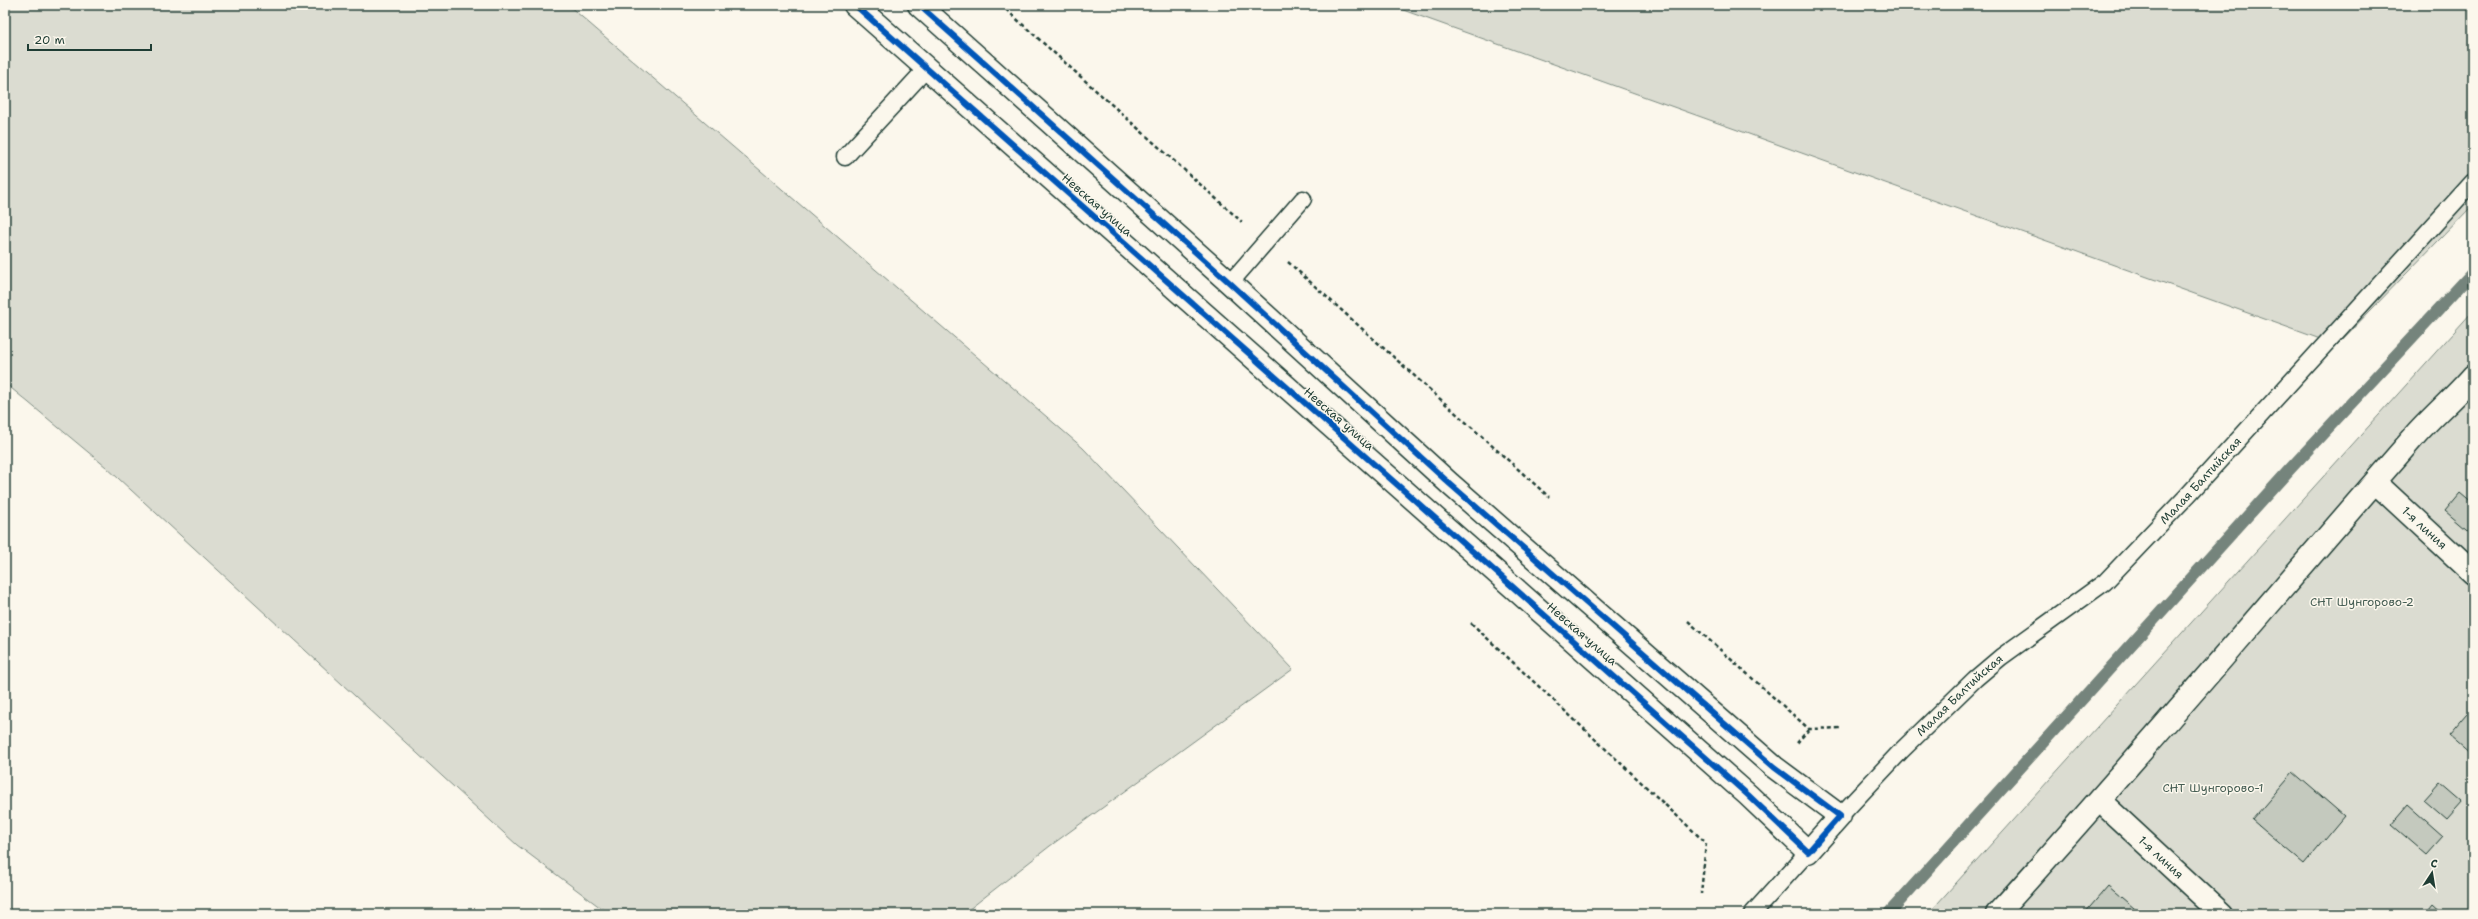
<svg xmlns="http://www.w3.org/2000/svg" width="2478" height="919" font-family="'Shantell Sans',sans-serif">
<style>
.green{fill:#dbdcd1;stroke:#7d8c82}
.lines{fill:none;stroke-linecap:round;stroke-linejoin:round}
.stream{stroke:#74847b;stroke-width:12}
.building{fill:#c4c9be;stroke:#1f3d34}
.service-casing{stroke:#1f3d34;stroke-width:19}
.minor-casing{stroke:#1f3d34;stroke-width:25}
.path{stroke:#1f3d34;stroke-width:2.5;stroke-dasharray:4 3;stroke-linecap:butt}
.service{stroke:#fbf7ec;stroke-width:16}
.minor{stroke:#fbf7ec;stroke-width:22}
.cycleway-casing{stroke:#fbf7ec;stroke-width:8}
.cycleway{stroke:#0057b8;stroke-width:6}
.labels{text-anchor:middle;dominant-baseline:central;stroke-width:3;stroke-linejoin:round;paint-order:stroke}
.street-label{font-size:12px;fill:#1f3d34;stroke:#fbf7ec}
.park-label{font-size:12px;fill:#455d53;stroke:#fbf7ec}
</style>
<rect width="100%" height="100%" fill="#fbf7ec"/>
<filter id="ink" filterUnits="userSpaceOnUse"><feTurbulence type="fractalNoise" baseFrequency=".025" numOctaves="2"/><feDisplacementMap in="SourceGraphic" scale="8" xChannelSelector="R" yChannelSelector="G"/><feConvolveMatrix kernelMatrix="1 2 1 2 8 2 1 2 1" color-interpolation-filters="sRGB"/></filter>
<g filter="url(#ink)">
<g class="green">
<path d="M5 5H568L1083 448 1293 669 1050 846 963 914H609L517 845 106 467 5 383Z"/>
<path d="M1389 5H2473V205L2337 345Z"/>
<path d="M2473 311V914H1928Z"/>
</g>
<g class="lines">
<path class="stream" d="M1888 914 2290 469 2473 272"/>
</g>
<g class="building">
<path d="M2460 493 2473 504V535L2445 511Z"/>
<path d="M2473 706V757L2448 735Z"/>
<path d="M2293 772 2344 816 2304 864 2252 820Z"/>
<path d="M2440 782 2462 801 2446 819 2424 800Z"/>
<path d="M2408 805 2443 836 2426 855 2391 825Z"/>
<path d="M2108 886 2141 914H2084Z"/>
<path d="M2433 904 2444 914H2425Z"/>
</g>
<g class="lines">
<g class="service-casing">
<g id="service">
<path d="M845 157 926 69"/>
<path d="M1230 283 1303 199"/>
<path id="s1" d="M1840 816 1901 751 1975 679 2001 657 2105 582 2187 496 2473 182"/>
<path d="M1752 914 1808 852"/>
</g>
</g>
<g class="minor-casing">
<g id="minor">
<path d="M855 5 1748 795 1808 852 1840 816 1774 767 1450 484 1230 283 919 5"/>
<path id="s2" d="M2376 483 2473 573"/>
<path id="s3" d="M2100 801 2222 914"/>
<path d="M1997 914C2139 758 2274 597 2413 438 2431 417 2454 398 2473 376"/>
</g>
</g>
<g class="path">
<path d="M1001 5 1242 222"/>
<path d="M1288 262 1549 497"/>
<path d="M1688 621 1809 729 1842 728"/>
<path d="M1471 623 1706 843 1701 894"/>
<path d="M1797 743 1809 729"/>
</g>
<use href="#service" class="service"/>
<use href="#minor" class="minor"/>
<g class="cycleway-casing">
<path id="cycleway" d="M855 5 1748 795 1808 852 1840 816 1774 767 1450 484 1230 283 919 5"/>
</g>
<use href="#cycleway" class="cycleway"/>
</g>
</g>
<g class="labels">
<g class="street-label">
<text transform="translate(1097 205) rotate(41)">Невская улица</text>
<text transform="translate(1339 419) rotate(41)">Невская улица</text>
<text stroke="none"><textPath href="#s1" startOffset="494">Малая Балтийская</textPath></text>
<text stroke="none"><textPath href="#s2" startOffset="66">1-я линия</textPath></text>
<text transform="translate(1582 634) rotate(41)">Невская улица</text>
<text stroke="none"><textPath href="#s1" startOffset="170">Малая Балтийская</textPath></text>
<text stroke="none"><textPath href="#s3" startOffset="83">1-я линия</textPath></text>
</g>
<g class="park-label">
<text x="2362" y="602">СНТ Шунгорово-2</text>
<text x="2213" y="788">СНТ Шунгорово-1</text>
</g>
</g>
<rect width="2478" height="919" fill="none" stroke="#fbf7ec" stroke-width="20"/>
<rect x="10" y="10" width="2458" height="899" fill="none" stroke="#1f3d34" stroke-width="1.5" filter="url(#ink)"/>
<g transform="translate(2432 873) rotate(12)" stroke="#fbf7ec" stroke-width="3" paint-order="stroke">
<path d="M0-3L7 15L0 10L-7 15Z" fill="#1f3d34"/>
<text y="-6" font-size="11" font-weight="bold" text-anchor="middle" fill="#1f3d34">С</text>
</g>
<path d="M28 44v6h123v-6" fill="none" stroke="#1f3d34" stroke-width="2"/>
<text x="34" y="44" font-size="12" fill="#1f3d34" stroke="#fbf7ec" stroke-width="3" paint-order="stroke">20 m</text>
</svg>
